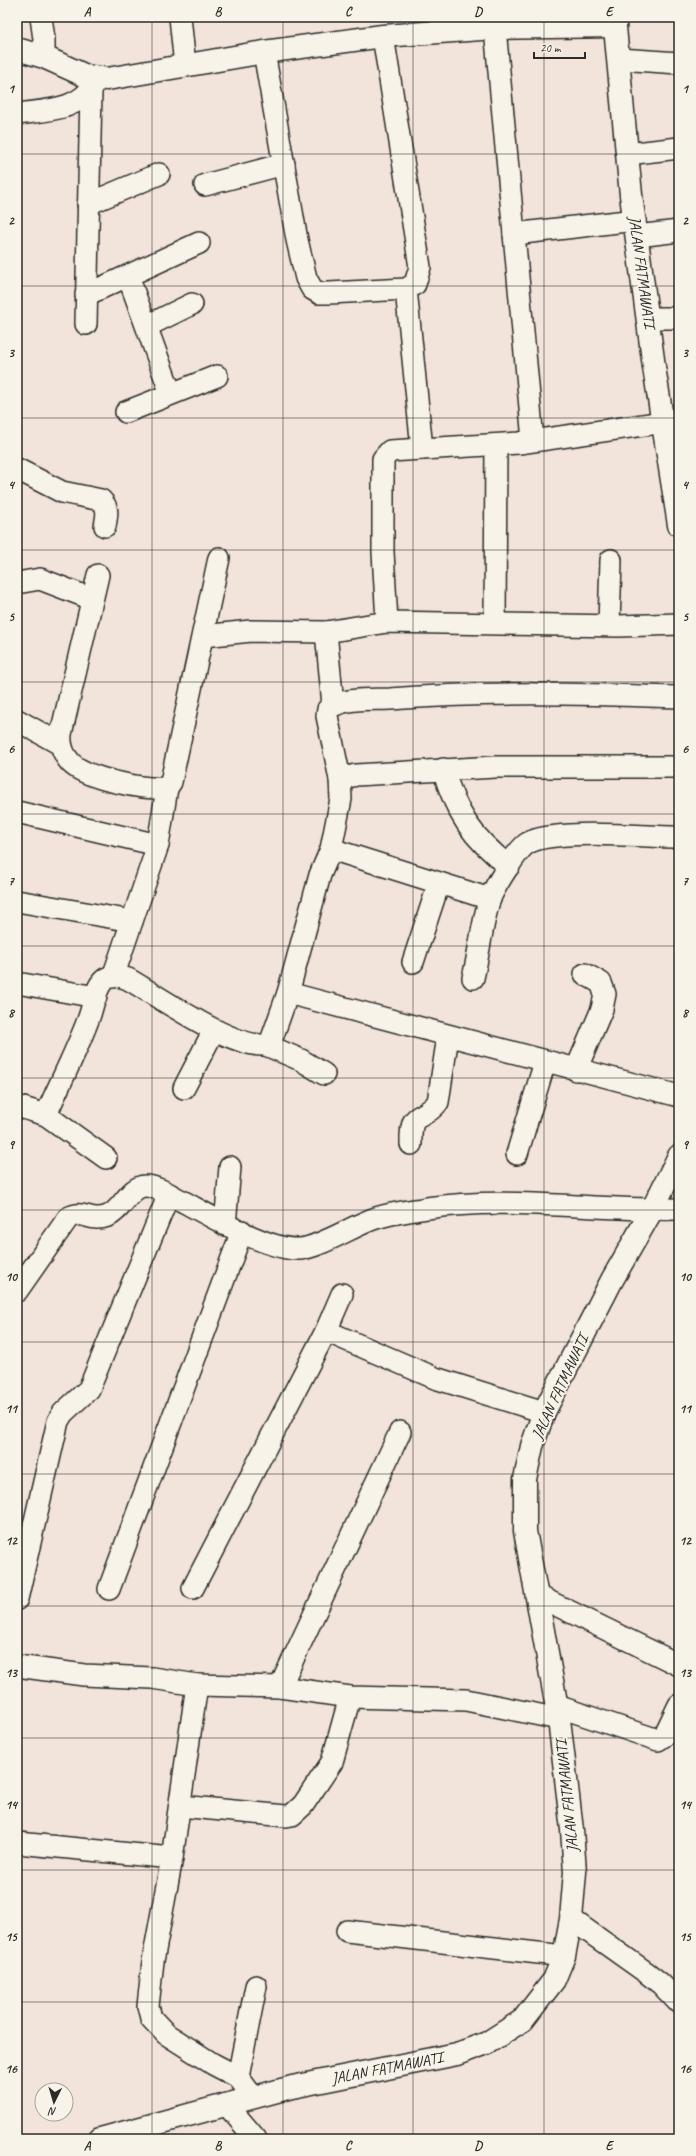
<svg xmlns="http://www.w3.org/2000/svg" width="696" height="2156" font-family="Caveat,sans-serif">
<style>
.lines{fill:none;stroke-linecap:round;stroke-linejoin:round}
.minor-casing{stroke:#2b2b2b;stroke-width:24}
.tertiary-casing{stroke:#2b2b2b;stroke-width:25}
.minor{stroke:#f7f3e8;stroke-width:21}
.tertiary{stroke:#f7f3e8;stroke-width:22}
.grid{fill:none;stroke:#2b2b2b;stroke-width:1;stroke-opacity:0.55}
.labels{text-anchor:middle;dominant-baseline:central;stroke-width:4;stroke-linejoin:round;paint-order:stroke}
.street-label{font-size:16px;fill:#2b2b2b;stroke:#f7f3e8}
.neatline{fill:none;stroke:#2b2b2b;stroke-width:1.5}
.grid-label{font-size:13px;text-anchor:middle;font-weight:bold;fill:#2b2b2b}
</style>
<rect width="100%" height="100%" fill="#f3e4db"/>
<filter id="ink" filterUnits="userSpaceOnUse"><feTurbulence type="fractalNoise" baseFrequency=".025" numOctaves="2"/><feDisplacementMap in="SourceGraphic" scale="8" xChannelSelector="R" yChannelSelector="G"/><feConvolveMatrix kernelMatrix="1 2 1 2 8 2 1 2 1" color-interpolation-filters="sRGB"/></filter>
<g filter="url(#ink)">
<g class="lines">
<g class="minor-casing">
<g id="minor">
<path d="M41 17 44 39V57"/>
<path d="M180 17 185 66"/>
<path d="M495 28 533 440"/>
<path d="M264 52 297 240 306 278 312 289 319 293H329L406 289 415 284 420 267 383 36"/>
<path d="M619 59 679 63"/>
<path d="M17 114C46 110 81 111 96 81"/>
<path d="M627 154 679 148"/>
<path d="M205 185 284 164"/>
<path d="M88 204 159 174"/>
<path d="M514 234 635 220"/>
<path d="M637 236 679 231"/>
<path d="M128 276 171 394"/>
<path d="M406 289 422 449"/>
<path d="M86 295 199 243"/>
<path d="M649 318H679"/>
<path d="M86 324 91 91"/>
<path d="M147 326 192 304"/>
<path d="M126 412 217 376"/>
<path d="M17 469 62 492 101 500C109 508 107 515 105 526"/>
<path d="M98 575 61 734C60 744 63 754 70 762 85 779 146 790 167 788L171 782 219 558"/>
<path d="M17 583 40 579 92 599"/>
<path d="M387 622 383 552V459L390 451 519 443 664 422"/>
<path d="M495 623 496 445"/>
<path d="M609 625 611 560"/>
<path d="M326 632 333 705"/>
<path d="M203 636 251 631 326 632 387 622 619 626 679 624"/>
<path d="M17 720 60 744"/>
<path d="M443 769C456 813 472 838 509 866"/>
<path d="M340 779 356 775 495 767H679"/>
<path d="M17 812 158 845"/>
<path d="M331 849 490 899"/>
<path d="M17 901 132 921"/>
<path d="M413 962 439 883"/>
<path d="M113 977 158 845 167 788"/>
<path d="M473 978C479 953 482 925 489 901 493 889 518 848 528 843 554 828 646 837 679 837"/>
<path d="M17 983 96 997"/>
<path d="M288 993 679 1096"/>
<path d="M266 1045 301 1060 324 1074"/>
<path d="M576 1070 602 1009 605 994 601 983 585 974"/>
<path d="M184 1088 214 1030"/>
<path d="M17 1106 46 1115 106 1158"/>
<path d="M46 1115C60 1083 76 1052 88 1020 93 1008 95 988 104 980 111 974 121 976 128 979 160 997 231 1048 266 1045L271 1041 288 993 320 875 331 849 341 799 340 779 327 716 328 709C344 697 371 700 390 699 486 691 583 694 679 697"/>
<path d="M411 1144C410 1107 421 1124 438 1102L448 1036"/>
<path d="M517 1154 545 1062"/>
<path d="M225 1225 230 1167"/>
<path d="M17 1291 68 1218C84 1209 90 1223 108 1216 122 1210 130 1186 145 1186 158 1186 173 1197 184 1202 212 1217 269 1251 300 1249 321 1247 354 1225 376 1218 392 1213 410 1211 427 1208 510 1196 595 1211 679 1209"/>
<path d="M326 1331 435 1378 544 1412"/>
<path d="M193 1588 326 1331 342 1294"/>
<path d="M109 1589 242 1231"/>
<path d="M538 1596 679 1665"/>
<path d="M17 1599 58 1421 63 1413 89 1389 169 1194"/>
<path d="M17 1666 84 1675 152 1678 197 1685"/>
<path d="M280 1687 400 1432"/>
<path d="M557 1706 658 1740 664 1736 679 1705"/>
<path d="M180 1806 286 1816 292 1815 303 1805 332 1762 350 1697"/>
<path d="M18 1843 172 1858"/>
<path d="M571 1919 647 1973 661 1984 679 2003"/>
<path d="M347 1931 564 1956"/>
<path d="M238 2077 256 1986"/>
<path d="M253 2097 238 2077 213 2064 166 2034 151 2018 148 2006 153 1961 172 1858 197 1685 280 1687 350 1697 466 1700 559 1719"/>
<path d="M226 2104 256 2139"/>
</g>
</g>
<g class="tertiary-casing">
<g id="tertiary">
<path d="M614 17 631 195 654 367 679 525"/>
<path d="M17 49 44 57 86 76 107 79 264 52 383 36 495 28 615 26"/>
<path d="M100 2139 292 2087 457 2054 487 2043 523 2020 554 1980 564 1956 571 1919 575 1872 572 1830 559 1719 525 1531V1479L532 1446 544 1412 612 1280 652 1210 679 1156"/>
</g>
</g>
<use href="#minor" class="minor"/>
<use href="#tertiary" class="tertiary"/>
</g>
</g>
<path class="grid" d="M152 17V2139M283 17V2139M413 17V2139M544 17V2139M17 154H679M17 286H679M17 418H679M17 550H679M17 682H679M17 814H679M17 946H679M17 1078H679M17 1210H679M17 1342H679M17 1474H679M17 1606H679M17 1738H679M17 1870H679M17 2002H679"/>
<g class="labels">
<g class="street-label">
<text transform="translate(642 272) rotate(82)">JALAN FATMAWATI</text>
<text transform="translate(560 1387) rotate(-65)">JALAN FATMAWATI</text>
<text transform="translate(567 1796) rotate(-96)">JALAN FATMAWATI</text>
<text transform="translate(387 2068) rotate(-11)">JALAN FATMAWATI</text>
</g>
</g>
<rect width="696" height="2156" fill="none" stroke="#f7f3e8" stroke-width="44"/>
<g transform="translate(54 2102) rotate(185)"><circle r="19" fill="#f7f3e8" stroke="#a5a39c"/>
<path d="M0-3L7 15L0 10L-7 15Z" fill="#2b2b2b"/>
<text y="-6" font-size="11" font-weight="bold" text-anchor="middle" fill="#2b2b2b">N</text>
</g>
<path d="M534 52v6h51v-6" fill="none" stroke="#2b2b2b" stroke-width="2"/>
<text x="540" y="52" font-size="12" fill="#2b2b2b" stroke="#f7f3e8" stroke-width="3" paint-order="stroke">20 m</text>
<rect x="22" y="22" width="652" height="2112" class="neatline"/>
<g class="grid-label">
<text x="87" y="16">A</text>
<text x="218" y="16">B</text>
<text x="348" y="16">C</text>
<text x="478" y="16">D</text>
<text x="609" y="16">E</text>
<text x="11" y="93">1</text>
<text x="685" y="93">1</text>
<text x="11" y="225">2</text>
<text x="685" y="225">2</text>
<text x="11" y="357">3</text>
<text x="685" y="357">3</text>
<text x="11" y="489">4</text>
<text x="685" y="489">4</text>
<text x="11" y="621">5</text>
<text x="685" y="621">5</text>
<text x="11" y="753">6</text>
<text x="685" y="753">6</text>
<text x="11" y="885">7</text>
<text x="685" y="885">7</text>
<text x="11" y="1017">8</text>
<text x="685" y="1017">8</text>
<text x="11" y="1149">9</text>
<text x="685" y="1149">9</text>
<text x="11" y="1281">10</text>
<text x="685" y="1281">10</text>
<text x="11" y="1413">11</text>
<text x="685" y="1413">11</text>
<text x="11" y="1545">12</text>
<text x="685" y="1545">12</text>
<text x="11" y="1677">13</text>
<text x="685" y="1677">13</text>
<text x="11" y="1809">14</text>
<text x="685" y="1809">14</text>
<text x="11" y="1941">15</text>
<text x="685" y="1941">15</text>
<text x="11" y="2073">16</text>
<text x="685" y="2073">16</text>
<text x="87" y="2150">A</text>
<text x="218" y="2150">B</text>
<text x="348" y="2150">C</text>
<text x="478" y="2150">D</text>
<text x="609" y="2150">E</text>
</g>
</svg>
